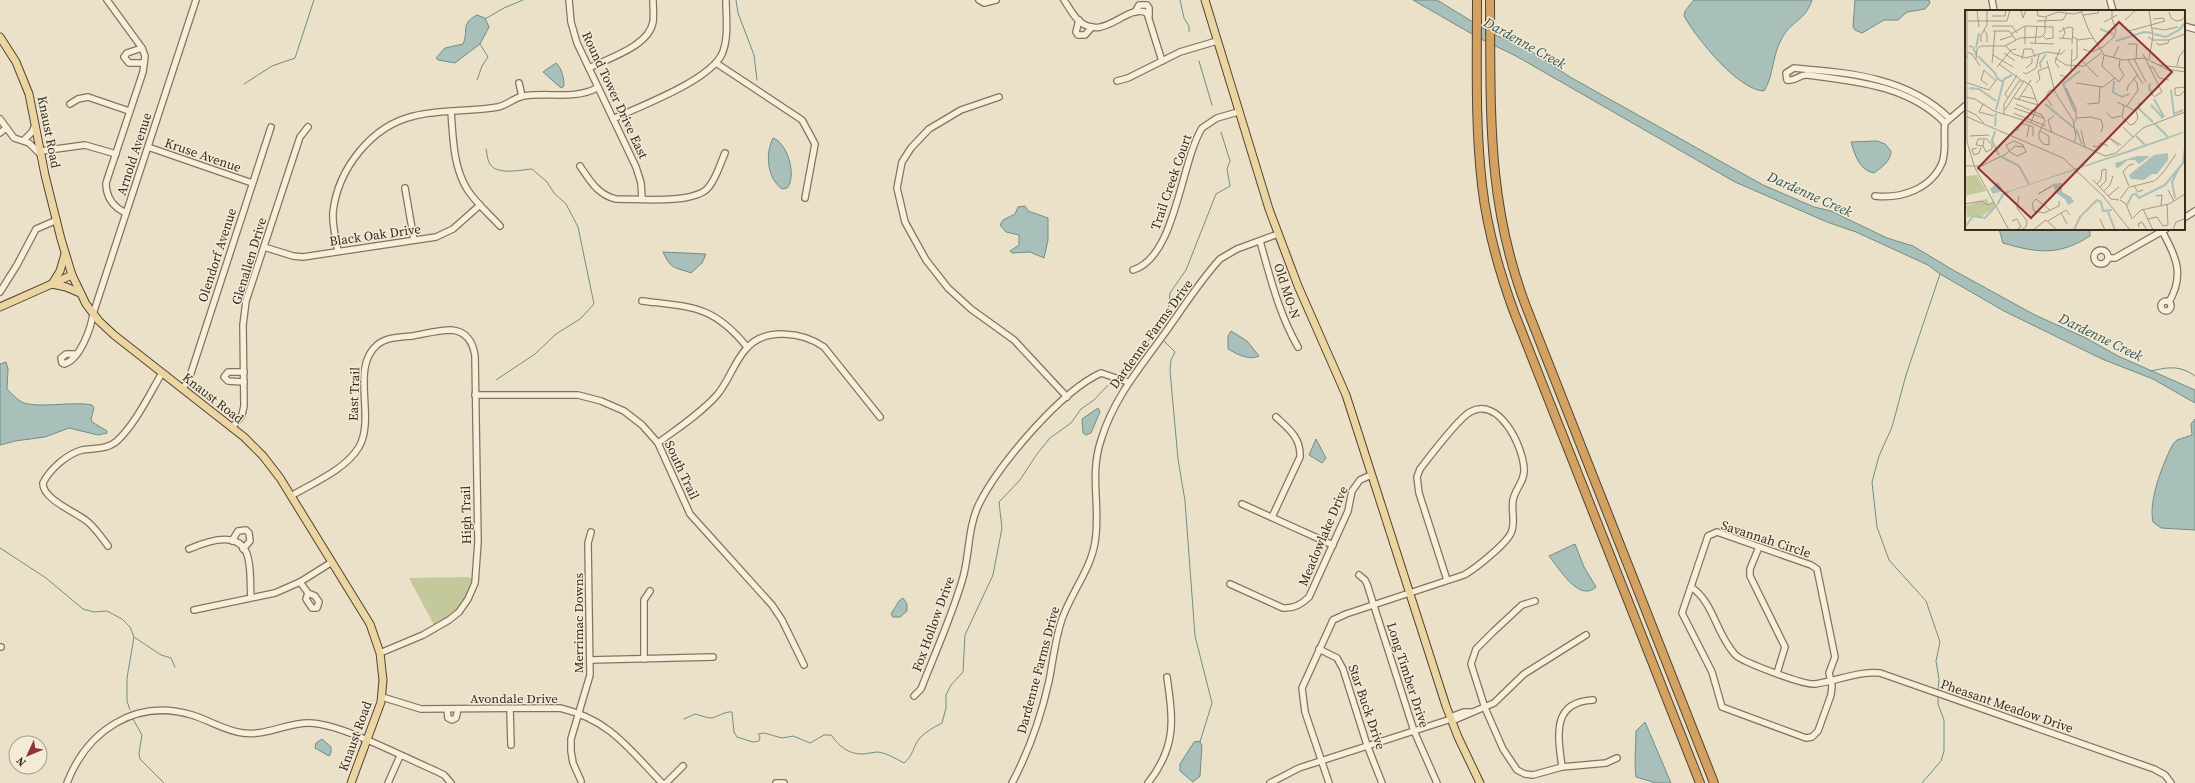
<svg xmlns="http://www.w3.org/2000/svg" width="2195" height="783" font-family="'Source Serif 4',serif">
<style>
.green{fill:#c4c99c}
.water{fill:#a8c0b9;stroke:#708e86}
.lines{fill:none;stroke-linecap:round;stroke-linejoin:round}
.stream{stroke:#708e86;stroke-width:1}
.minor-casing{stroke:#86735e;stroke-width:8}
.major-casing{stroke:#544232;stroke-width:9}
.highway-casing{stroke:#544232;stroke-width:10}
.minor{stroke:#f7eedb;stroke-width:5.5}
.major{stroke:#ebd5a3;stroke-width:7}
.highway{stroke:#d3a160;stroke-width:8}
.labels{text-anchor:middle;dominant-baseline:central;stroke-width:3;stroke-linejoin:round;paint-order:stroke}
.street-label{font-size:13px;fill:#372c21;stroke:#f3ebd7}
.water-label{font-size:14px;font-style:italic;fill:#315654;stroke:#f3ebd7}
.inset-river{fill:none;stroke:#a8c0b9;stroke-width:2}
.inset-road{fill:none;stroke:#a39985;stroke-width:1}
.view{fill:#913333;fill-opacity:0.15;stroke:#913333;stroke-width:2}
.inset-edge{fill:none;stroke:#372c21;stroke-width:2}
</style>
<rect width="100%" height="100%" fill="#ebe1c8"/>
<path class="green" d="M467 577 473 579V583L457 612 435 627 409 578Z"/>
<g class="water">
<path d="M1413 0H1437L1491 33 1531 51 1570 77 1763 185 1814 207 1831 211 1887 238 1913 246 1953 270 2035 315 2086 338 2118 356 2195 390V403L2153 379 2102 359 2004 311 1940 274 1928 265 1856 232 1827 222 1735 182 1516 56 1479 38Z"/>
<path d="M1694 0H1812C1805 21 1791 21 1782 38 1772 55 1774 75 1764 91 1738 90 1697 39 1684 16L1685 11Z"/>
<path d="M1855 0H1929L1930 3 1925 9 1907 12 1898 20H1884L1862 33 1855 30 1853 27Z"/>
<path d="M477 15 485 18 489 27 480 44 455 63 438 60 436 58 445 48 463 44C469 30 460 24 477 15Z"/>
<path d="M556 63C562 68 564 79 564 86L561 88 543 72Z"/>
<path d="M773 138C788 143 797 177 787 188L782 189C767 178 765 154 773 138Z"/>
<path d="M1877 141 1885 144 1891 151C1891 161 1882 167 1874 173 1859 170 1855 155 1851 142Z"/>
<path d="M1025 206 1028 211 1048 218V240L1044 258 1030 252 1012 253 1010 251 1019 245V235L1006 232 1000 225 1003 220 1015 214 1018 207Z"/>
<path d="M1999 229H2090V236C2059 256 2037 253 2003 243Z"/>
<path d="M663 252 706 254 702 263 691 273C675 267 671 270 663 252Z"/>
<path d="M1231 331 1247 341 1259 356C1249 361 1237 354 1228 349V336Z"/>
<path d="M6 362 8 369 7 389C11 393 16 399 22 402 35 409 73 401 92 405L94 408 91 419 92 422 107 431V433L98 435 69 428 45 437 15 441 0 445V364Z"/>
<path d="M1098 408 1100 412 1091 433 1086 435 1083 433 1082 419Z"/>
<path d="M2195 419V530L2161 528 2153 522C2148 501 2163 463 2173 444L2177 440 2192 435 2191 424Z"/>
<path d="M1316 439 1326 458 1322 463 1309 455Z"/>
<path d="M1575 544 1584 567 1596 587C1579 603 1559 568 1549 556Z"/>
<path d="M903 598 907 604V611L900 617H893L891 614 899 601Z"/>
<path d="M1645 722 1671 783H1656L1636 777C1634 761 1636 747 1636 731Z"/>
<path d="M322 739 331 747V753L329 756 315 748 316 743Z"/>
<path d="M1199 741 1202 745 1200 776 1193 782 1180 771V764L1194 742Z"/>
</g>
<g class="lines">
<g class="stream">
<path d="M736 0 738 13 754 55 757 80"/>
<path d="M1180 0 1184 18 1189 26V32"/>
<path d="M485 19 504 8 523 0"/>
<path d="M1199 61 1212 105"/>
<path d="M477 80 482 66 488 57 480 44"/>
<path d="M244 84 272 66 295 58 314 0"/>
<path d="M486 149C487 153 487 158 489 162 494 176 520 170 532 169L547 182 554 193 566 204 578 227 594 304 580 319 556 334 535 354 496 380"/>
<path d="M1164 341 1175 352 1171 360 1170 371 1178 459 1185 501 1195 636 1212 703 1200 742"/>
<path d="M1120 371 1134 361 1168 313 1170 293 1186 270 1216 194 1230 186 1227 169 1230 161 1221 132"/>
<path d="M2151 371C2168 367 2180 365 2195 376"/>
<path d="M0 548 46 578 83 609 94 612 107 611 122 619 130 627 134 637 127 678V701L130 710"/>
<path d="M134 637 161 655 171 658 175 667"/>
<path d="M1938 691 1939 679 1936 661 1940 642 1926 601 1889 560 1877 527 1872 482 1879 456 1892 427 1906 375 1940 274"/>
<path d="M133 719 142 735 139 753 140 759 164 783"/>
<path d="M684 719 695 714C700 715 706 718 711 718 718 717 725 711 732 712L734 732 737 737 753 742 759 741 760 737 758 734 764 733 782 738 793 736 810 743 824 735H831C839 746 848 754 862 754 867 754 873 752 878 752 887 753 896 759 904 763 913 756 913 747 919 739 925 732 934 727 942 723L946 708V695L951 685 963 672 965 635 993 575 1002 528 999 502 1020 480 1037 454 1050 438 1071 423 1081 409 1094 400 1112 381"/>
<path d="M1922 783 1941 761 1944 751V720L1938 704V696"/>
</g>
<g class="minor-casing">
<g id="minor">
<path d="M107 0 142 48 145 56 143 72 106 183C106 198 113 207 126 213"/>
<path d="M569 0 571 22 577 43 636 167 641 183 642 199"/>
<path d="M979 0 984 3 996 0"/>
<path d="M1064 0C1068 6 1073 15 1078 20 1104 44 1127 2 1147 13L1162 61"/>
<path d="M1992 0 1994 11"/>
<path d="M2110 0 2113 11"/>
<path d="M1135 12 1139 5H1147L1149 8V16"/>
<path d="M1079 20 1076 32 1078 35H1085L1092 27"/>
<path d="M2184 26 2195 29"/>
<path d="M142 48 127 53 124 57 129 63H144"/>
<path d="M716 63 802 120 815 144 805 198"/>
<path d="M589 68C609 58 649 46 653 22 654 15 653 7 653 0"/>
<path d="M1117 81 1128 78 1180 52 1217 41"/>
<path d="M519 83 522 96"/>
<path d="M999 97 961 110 929 129 911 148 902 162 897 188 905 222 926 260 948 288 971 309 1014 340 1067 397"/>
<path d="M70 104 78 99 88 97 129 111"/>
<path d="M451 111C453 137 453 166 467 189 475 202 489 214 500 226"/>
<path d="M0 119 14 138 29 143 41 155"/>
<path d="M613 119C640 106 709 81 722 54 729 38 726 17 726 0"/>
<path d="M1945 123C1909 86 1856 81 1807 75 1799 74 1796 82 1787 80L1786 73 1794 68C1850 73 1907 77 1949 118"/>
<path d="M0 133 6 128"/>
<path d="M24 140 32 132 35 125"/>
<path d="M148 147 252 183"/>
<path d="M41 151 85 145 116 154"/>
<path d="M580 166C590 181 598 195 616 199 639 199 691 204 707 189 716 180 720 164 725 153"/>
<path d="M405 188 414 240"/>
<path d="M1875 196C1901 199 1931 189 1942 163 1947 150 1943 136 1945 123L1966 105"/>
<path d="M2184 218 2195 211"/>
<path d="M2162 231C2176 256 2185 275 2169 302"/>
<path d="M1260 241C1270 277 1279 314 1298 347"/>
<path d="M264 247 293 256 303 257 436 237 453 229 480 205"/>
<circle cx="2101" cy="257" r="7"/>
<path d="M338 251C336 239 332 225 333 212 338 169 371 126 414 116 441 109 471 112 498 107 507 105 514 98 523 96 548 92 574 100 597 88"/>
<path d="M2109 258H2115L2166 229"/>
<path d="M1133 270C1176 257 1180 164 1202 128L1217 118 1238 112"/>
<path d="M0 292 17 265 36 229 57 220"/>
<path d="M642 301C692 307 713 305 747 347"/>
<circle cx="2166" cy="306" r="5"/>
<path d="M76 354H66L61 358 62 363 64 364C80 360 91 328 93 314L196 0"/>
<path d="M244 372H228L224 377 228 381 244 382"/>
<path d="M183 389 190 376 271 127"/>
<path d="M475 395H578L601 401 624 411 642 425 658 443 690 514 772 605 782 620 804 665"/>
<path d="M232 428 242 415 244 406 243 325 246 301 300 137 308 127"/>
<path d="M658 443C678 428 700 414 717 395 729 381 734 362 746 349 764 327 803 332 824 347L880 417"/>
<path d="M291 496C313 483 345 470 359 447 376 417 350 368 377 345 386 337 401 337 412 336 424 334 438 330 451 330 466 331 473 342 475 356L478 542 475 583 468 599 459 612 449 620 423 635 380 653"/>
<path d="M1242 504 1333 545"/>
<path d="M1272 517 1300 457C1301 438 1289 429 1276 417"/>
<path d="M1717 532 1811 565 1817 569 1835 657 1829 673 1832 686 1831 695 1818 731 1812 737 1806 738 1722 707 1712 672 1682 613 1708 536Z"/>
<path d="M232 541 238 531 246 530 249 533 250 541 243 549"/>
<path d="M108 546C102 538 96 529 88 522 76 512 42 499 43 483 50 469 67 454 82 450 93 448 107 450 117 441 136 423 149 395 162 373"/>
<path d="M1759 547 1750 569V576L1785 647 1777 673"/>
<path d="M189 549C210 540 245 528 249 563 251 574 250 586 251 597"/>
<path d="M1359 575 1365 580 1367 584 1414 731 1437 783"/>
<path d="M300 582 308 593 315 596 319 602 317 608H312L306 599 308 593"/>
<path d="M1230 584 1283 608C1294 609 1302 604 1309 597L1348 511 1352 491 1360 480 1371 475"/>
<path d="M1691 587C1712 601 1715 628 1730 648 1732 651 1735 655 1738 657 1749 664 1803 685 1815 684 1837 681 1858 671 1880 673L2154 769 2165 775 2171 783"/>
<path d="M1535 601 1522 605 1494 631 1476 649 1471 664 1485 708 1503 749 1517 770 1525 774 1533 775 1562 767 1606 763 1617 758"/>
<path d="M194 610 275 593 300 582 332 562"/>
<path d="M0 647H1"/>
<path d="M1319 649 1337 658 1343 669 1367 745 1382 783"/>
<path d="M644 659V600L650 591"/>
<path d="M590 660 713 657"/>
<path d="M914 696 921 689C935 653 951 618 962 581 970 556 967 529 979 504 999 464 1061 391 1101 373L1128 382"/>
<path d="M382 697 421 709 560 708C610 720 628 748 662 783"/>
<path d="M447 709 448 718 452 720 456 718 458 709"/>
<path d="M510 709 511 745"/>
<path d="M1450 717 1464 712H1470"/>
<path d="M1452 721 1494 703 1524 674 1586 635"/>
<path d="M1562 767C1558 736 1551 702 1593 700"/>
<path d="M581 781 573 763 571 751V739L590 675 588 543 591 532"/>
<path d="M67 783C87 731 135 698 192 715 209 720 225 731 243 733 266 736 286 723 309 723 340 723 405 758 436 771L444 775 451 783"/>
<path d="M388 783 400 756"/>
<path d="M666 783 683 766"/>
<path d="M776 783H784"/>
<path d="M1012 783C1029 751 1041 717 1049 681 1053 661 1055 639 1062 619 1071 593 1091 569 1095 542 1101 507 1089 476 1101 440 1113 400 1138 370 1162 337 1181 311 1198 283 1220 259L1237 249 1278 234"/>
<path d="M1148 783C1177 746 1173 720 1167 677"/>
<path d="M1270 783 1299 768 1451 719"/>
<path d="M1329 783 1305 712 1302 688 1333 620 1346 614 1464 575C1475 569 1506 544 1511 533 1516 522 1511 512 1513 500 1515 489 1525 481 1524 469 1523 446 1499 396 1470 412 1458 419 1430 456 1420 469L1417 477 1419 493 1447 580"/>
</g>
</g>
<g class="major-casing">
<g id="major">
<path d="M1205 0 1269 209 1298 286 1346 395 1446 706 1458 737 1480 783"/>
<path d="M0 37 16 62 29 94 45 175 61 239 72 275 86 304 99 321 114 335 244 437 263 456 280 478 370 624 380 653 383 680 381 702 351 783"/>
<path d="M52 284 60 271 65 254"/>
<path d="M52 284 66 287 80 293"/>
<path d="M0 307 72 275"/>
</g>
</g>
<g class="highway-casing">
<g id="highway">
<path d="M1477 0C1477 61 1475 124 1482 185 1487 229 1499 271 1514 312L1700 783"/>
<path d="M1490 0C1491 111 1486 203 1527 309L1714 783"/>
</g>
</g>
<use href="#minor" class="minor"/>
<use href="#major" class="major"/>
<use href="#highway" class="highway"/>
</g>
<g class="labels">
<g class="street-label">
<text transform="translate(615 95) rotate(65)">Round Tower Drive East</text>
<text transform="translate(49 132) rotate(79)">Knaust Road</text>
<text transform="translate(134 154) rotate(-72)">Arnold Avenue</text>
<text transform="translate(203 155) rotate(19)">Kruse Avenue</text>
<text transform="translate(1171 182) rotate(-71)">Trail Creek Court</text>
<text transform="translate(375 235) rotate(-8)">Black Oak Drive</text>
<text transform="translate(217 255) rotate(-72)">Olendorf Avenue</text>
<text transform="translate(249 261) rotate(-73)">Glenallen Drive</text>
<text transform="translate(1287 291) rotate(72)">Old MO-N</text>
<text transform="translate(1151 334) rotate(-54)">Dardenne Farms Drive</text>
<text transform="translate(354 394) rotate(-88)">East Trail</text>
<text transform="translate(213 398) rotate(38)">Knaust Road</text>
<text transform="translate(682 470) rotate(65)">South Trail</text>
<text transform="translate(466 515) rotate(-91)">High Trail</text>
<text transform="translate(1323 536) rotate(-67)">Meadowlake Drive</text>
<text transform="translate(1766 539) rotate(18)">Savannah Circle</text>
<text transform="translate(578 623) rotate(-90)">Merrimac Downs</text>
<text transform="translate(933 624) rotate(-70)">Fox Hollow Drive</text>
<text transform="translate(1038 670) rotate(-75)">Dardenne Farms Drive</text>
<text transform="translate(1408 675) rotate(72)">Long Timber Drive</text>
<text x="514" y="698">Avondale Drive</text>
<text transform="translate(2007 706) rotate(19)">Pheasant Meadow Drive</text>
<text transform="translate(1367 707) rotate(71)">Star Buck Drive</text>
<text transform="translate(355 736) rotate(-70)">Knaust Road</text>
</g>
<g class="water-label">
<text transform="translate(1525 43) rotate(29)">Dardenne Creek</text>
<text transform="translate(1810 194) rotate(24)">Dardenne Creek</text>
<text transform="translate(2101 337) rotate(26)">Dardenne Creek</text>
</g>
</g>
<g transform="translate(1965 10)">
<rect width="220" height="220" fill="#ebe1c8"/>
<path d="M12 165 21 181 0 186V166ZM22 189 24 194 28 192 31 197 14 208 10 205 2 208 1 196Z" fill="#c4c99c"/>
<path d="M220 121 216 124 165 142 0 196ZM203 143V150L192 164H187L179 170 166 169 164 165 189 145ZM172 146H185L174 154 170 150H163L152 159 150 153ZM33 172 38 181 28 184 25 179ZM97 173V182L106 187 109 192 103 195 100 189 91 183 87 174Z" fill="#a8c0b9"/>
<path class="inset-river" d="M135 19 148 24M189 24 201 27 214 20 220 13M151 31 179 22 187 23M4 36 8 37 11 45M11 38 14 23M13 46 30 63 32 68 38 72M76 58 75 53 81 44M149 71 148 82 157 87 164 84M185 73 184 78 188 86M4 78 14 79 31 91M206 80 209 104 218 100M189 89 199 107M174 93V99L188 112M80 94 109 118M186 95 198 108M31 100 39 69 47 65M110 102 98 74 115 61M190 114 203 127M30 116 31 103M111 119 117 134M30 121 27 131 34 145M171 126 180 135M37 147 54 156 64 174M210 188 207 172 214 158M32 195 37 186 44 181M162 195 167 185 171 184 174 188 200 175 218 153 220 138M143 202 150 220M0 217 8 206 20 208 30 197M109 220 115 207 132 190 136 192 138 201 147 200"/>
<path class="inset-road" d="M12 0 14 17M56 0 58 8 61 0M72 0 73 6 81 7M116 0 124 21 139 45 158 50 180 48 201 59 220 62M204 2 206 8 211 11 217 10 220 6M118 5 133 3 134 0M27 6H40L41 0M160 10 171 0M2 11H42L45 0M72 11 98 10 102 3M80 12 82 6 93 2 109 4 116 2M139 12 152 5M27 16H47L52 23M187 18 199 20 213 17M19 20 22 24V32M28 21H44L51 30M164 21 200 11 198 8 188 9M94 22 103 17 108 18 107 34M46 24 60 16 88 17V28L81 29 78 26M107 26 113 30 128 28M183 27 188 30H204L220 24M94 28 107 29M97 29 100 23 98 17M35 30 47 26M16 32V25L22 15V0M65 33 89 34M191 33 194 35 203 33 204 30M60 34V16M70 34 72 16M163 34H172L171 49M41 36 48 44 61 48 81 42 96 44 100 40M118 39 126 42 138 37 149 27 151 20 147 9V0M2 42 7 44 15 56M39 43 50 51M178 44 197 82 189 87M2 45V132L10 158 44 220M28 45 48 57M139 45 137 56 154 72 159 65 154 57 155 50M2 48V0M90 48 101 55 119 56 136 43M148 48 154 36M11 49 12 39 16 36H40L55 28 76 27 80 23V11M57 49 59 39H67L70 47M169 49 181 72M184 49 188 26 184 0M163 50 178 74M82 51 90 82 108 110 111 127 109 132M107 51 112 48V29M117 51 133 67M27 53 30 21M34 54 56 70M194 55 220 58M212 56 214 47 220 39M32 57 46 40 51 39M184 57H188L194 68 204 70M61 58 67 53V48M94 58 90 52 95 39M58 62 61 64 71 58 74 45M95 65 101 67 106 61 107 39M59 71 66 76 73 95 66 112M0 72 24 80 32 69M71 73 75 69 73 61 83 57M111 73 138 77 150 68M23 75 16 70 19 60 31 71M220 77 210 78V85L214 86 220 80M101 78 111 99V110L109 113M162 81 163 76 173 64M56 86 71 89M0 87 10 89 29 101 64 112 140 146 151 143 178 118 220 102M49 88 73 95M43 89 40 84 52 65M53 90 66 70M152 92 171 101 173 108 169 114M18 94 14 102 29 106M51 94 77 105 80 111 74 123V128L78 134 84 135V126L75 121M122 94 134 93 135 77M159 95 157 107 165 115 169 114M87 96 81 87 84 81 89 79M162 96 173 80 172 73 168 68M49 98 79 108M1 100 11 105 19 113M40 100 59 71M48 103 81 116M142 103 147 108 156 106M39 104V94L54 71H59M0 106 98 148 138 186 165 220M112 108 126 107 136 110 138 116 136 122M158 117 168 127M116 120 120 137M52 121 56 114H60L68 117V126M87 123 83 110 89 106M5 126 24 125M62 127 64 115M49 131 58 135 61 142 52 146 45 142 41 135ZM18 136 21 142 27 139V135L22 129H13L11 135 18 136 19 130M128 136 132 137 136 133 143 136M154 136 143 127 156 135M12 138 7 139 9 145 14 143 16 137M0 156H16L41 144 50 136 59 137M128 170 146 189 154 190M190 171 200 160 211 144M132 174 136 169 137 160 141 159V171L135 177M164 176 158 162 164 155 169 154M169 176 173 182 178 180M165 177 189 171M203 180 209 191M139 181 145 175 148 166M73 184 87 176 73 184M54 186 52 198 62 211 61 217 56 220M143 186 154 177M191 186 197 185 196 195M155 189 164 177M155 190 161 194 167 209M0 194 17 191 22 195 29 192M178 199 188 220M69 201 67 193 71 189 85 200M69 201 79 203 94 196V191M96 203 102 214M168 208 176 200 204 194 220 184M135 209 140 220M183 209 192 207 198 216 203 215 202 194M47 211 52 209 56 217 53 219M83 211 101 200 105 205M174 217 173 214 177 212 182 220M68 220 81 210 92 220M208 220 211 212 219 209"/>
<path class="view" d="M154 12 207 62 66 208 13 158Z"/>
<rect width="220" height="220" class="inset-edge"/>
</g>
<g transform="translate(28 755) rotate(226)"><circle r="19" fill="#f3ebd7" stroke="#a89f8e"/>
<path d="M0-3L7 15L0 10L-7 15Z" fill="#913333"/>
<text y="-6" font-size="11" font-weight="bold" text-anchor="middle" fill="#372c21">N</text>
</g>
</svg>
